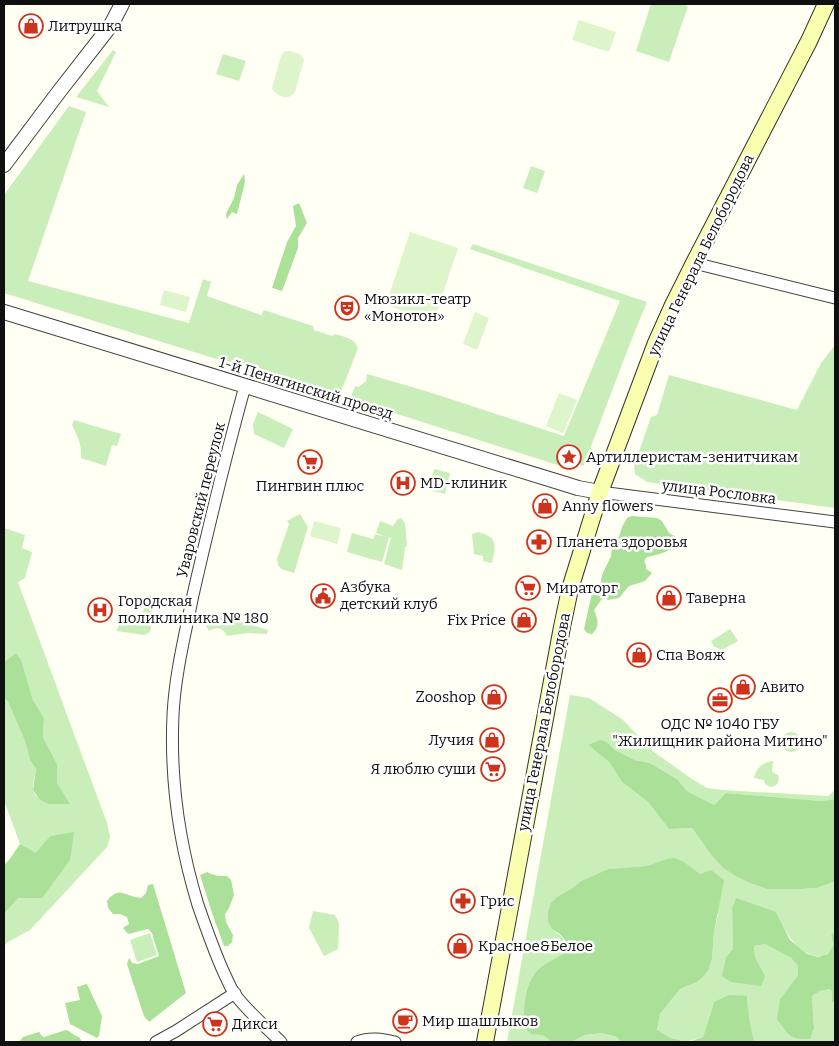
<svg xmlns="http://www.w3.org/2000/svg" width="839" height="1046" font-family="Bitter,serif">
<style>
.green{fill:#caeeb9}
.forest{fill:#aae097}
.pitch{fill:#def4cb}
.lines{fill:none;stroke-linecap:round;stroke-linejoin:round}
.minor-casing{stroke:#434343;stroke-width:13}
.tertiary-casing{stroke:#434343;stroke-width:16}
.secondary-casing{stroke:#323232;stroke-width:18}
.minor{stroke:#fff;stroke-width:11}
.tertiary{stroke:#fff;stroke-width:14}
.secondary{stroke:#f9ffae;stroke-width:16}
.labels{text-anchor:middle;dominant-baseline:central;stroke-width:5;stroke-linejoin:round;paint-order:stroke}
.poi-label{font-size:15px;fill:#101010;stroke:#fff;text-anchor:start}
.street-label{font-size:15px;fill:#101010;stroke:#fff}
</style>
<rect width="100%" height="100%" fill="#fffff3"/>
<g class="green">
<path d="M651 4H680L688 6 669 62 636 51Z"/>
<path d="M113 50 116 52 97 91 109 107 76 97Z"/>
<path d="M223 54 246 61 239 81 216 74Z"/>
<path d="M69 106 86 112 28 281 189 323 203 279 211 282 207 296 261 315 264 310 313 326 314 330 332 336 335 334C344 337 355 338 358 348L339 397 4 293V195Z"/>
<path d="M531 166 545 171 537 193 523 188Z"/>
<path d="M473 244 647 302 629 346 584 465 581 466 577 460 580 458 571 443 558 450 568 465 571 463 576 471 350 399 355 386 359 387 366 381 367 374 429 392 564 436 620 301 470 249Z"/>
<path d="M835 345V508L647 482 635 474 634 466 651 417 657 415 669 375 797 410 821 363Z"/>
<path d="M258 412 293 429 284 448 254 434 253 424Z"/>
<path d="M74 420 121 434 117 446 112 445 106 466 81 458C82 445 78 437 72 425Z"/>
<path d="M434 469 450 473 445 494 429 490Z"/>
<path d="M300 514 308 527 294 573 281 569 278 565 277 559 289 524 287 521Z"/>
<path d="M401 518 405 523 407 546 405 547 402 570 384 564 391 538 389 537 382 562 347 552 352 533 373 539 375 534 386 537 376 533 380 521 393 526 397 520Z"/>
<path d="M4 528 25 535 22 548 32 552 25 578 18 582 107 823 110 837 107 847 30 930 8 942 4 946V914L74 833 50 836 36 854 20 844 4 800V697L8 702 25 741 30 760 36 769C35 775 33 782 33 788 35 805 57 804 69 803L57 783V764L43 737 44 718 33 700 21 661 16 653 4 662Z"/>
<path d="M478 532C498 537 496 545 492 563L483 561V556L474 554 472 534Z"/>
<path d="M150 595 153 600 151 628 150 632 144 635 117 631 120 619 138 623Z"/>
<path d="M209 612 268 630 267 634 248 633 227 636C223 628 217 626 209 631L200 615 205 616Z"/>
<path d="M730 629 738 641 722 650 715 647H714L711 641Z"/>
<path d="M570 695 589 698 622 719 654 752 692 779 707 788 722 790 828 796 835 790V799L822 801 726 793 714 805 687 791 677 779 664 771 650 763 635 760 615 750 607 742 588 745 609 762 622 782 648 802 669 829 692 828 712 856 723 868 737 877 752 884 767 889H801L817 888 833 882H835V932L831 935 833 945 828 954C824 955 820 957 816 956 795 953 784 928 776 912L732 908 733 949 726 957 765 976 755 957 754 946 765 944 791 958 798 966V975L780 999 814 1028 812 996 820 991 830 989 832 992V1002L835 1003V1042H755C750 1027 748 1013 747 996L714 1002 703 1037 686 1042 671 1038 657 1030 660 1014 680 989 697 982 704 976 709 969 712 959 714 932 718 914 700 875 684 862 666 859 647 866 608 869 581 881 574 887 557 897 552 929C562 937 566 938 566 951L559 958 542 966 531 982 525 1000 524 1019 552 1042H507Z"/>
<circle cx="791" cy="742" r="10"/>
<path d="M773 761 772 772 778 775C780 782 777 786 771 787L765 784 764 780 754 778C757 767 762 763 773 761Z"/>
<path d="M313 911 335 915 339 923 338 949 324 956 309 928Z"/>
<path d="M150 933 157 955 137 962 130 940Z"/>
<path d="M602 1033 617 1037 621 1042H571L585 1035Z"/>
</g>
<g class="forest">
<path d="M244 174 245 182 237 214 232 212 227 219 226 214 234 198 237 185Z"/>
<path d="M299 203 307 223 298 238V248L282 291 272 288 287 242 296 226 293 206Z"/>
<path d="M632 516 657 518 662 521 669 533 678 538 680 542C672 551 658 555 647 557L644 561 646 565V569L652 573 645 581 629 586 619 598 608 600 604 596 594 610C598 619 600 627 592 634L587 633 584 629 592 593 600 586 602 575 611 556 612 546 619 537 622 527 627 518Z"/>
<path d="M16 653 21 660 33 700 44 718 43 737 57 764V783L70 804H48L39 799 33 790 36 769 30 760 25 741 8 702 4 697V662Z"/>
<path d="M600 740 607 742 615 750 635 760 650 763 677 779 687 791 714 805 726 793 822 801 835 799V882H833L817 888 801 889H767L752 884 737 877 723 868 712 856 692 828 669 829 648 802 622 782 609 762 588 745Z"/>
<path d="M74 832 70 860 42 898H18L4 914V865L9 860 20 844 36 853 50 836Z"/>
<path d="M675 858 684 862 700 874 711 870 724 880 714 932 712 959 709 969 704 976 697 982 680 989 660 1014 657 1030 671 1038 686 1042H621L617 1037 602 1033 585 1035 571 1042H552L543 1035 531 1034C530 1032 527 1031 526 1028 524 1025 524 1020 524 1017 524 1000 527 980 540 968 547 961 557 960 566 951V942L561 935 552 929 548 921V912L551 903 557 897 574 887 581 881 608 869 647 866 666 859Z"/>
<path d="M207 872C214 876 219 876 227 876L231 880 234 895 229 908 225 914 226 922 233 935 232 942 228 946H224L212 913 200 875Z"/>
<path d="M153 884 186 993 149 1022 144 1016 127 964 129 958 132 963 138 964 159 956 152 933 148 929 128 934 123 928 129 924 127 917 120 914H113L108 908 107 901C119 885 126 897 141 898L146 893 148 885Z"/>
<path d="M736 898 776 912 790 940 807 954 818 957 828 954 833 945 831 935 835 932V1003L832 1002V992L830 989 820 991 812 996 814 1028 810 1039C789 1040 788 1034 777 1019L780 999 798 975V966L791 958 765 944 754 946 755 957 765 976 761 986 731 982 722 976 726 957 733 949 732 908Z"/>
<path d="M87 984 102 1016 99 1036 97 1038 70 1024 65 1003 80 1000 77 987Z"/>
<path d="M729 995 747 996C748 1012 750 1027 755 1042H689L703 1037 714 1002Z"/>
<path d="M66 1030C72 1032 74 1036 79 1037L82 1042H19L23 1037 39 1032 42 1036 44 1037Z"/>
</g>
<g class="pitch">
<path d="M579 20 616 32 609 52 572 40Z"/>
<path d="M285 51H290L300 54 304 60 295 92C290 101 276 97 272 88L281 56Z"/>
<path d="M410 232 458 248 434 321 386 305Z"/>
<path d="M164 290 190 297 186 312 160 305Z"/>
<path d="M475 312 489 318 477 350 463 344Z"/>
<path d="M559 393 577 400 563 433 546 426Z"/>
<path d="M314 521 341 528 337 544 310 536Z"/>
</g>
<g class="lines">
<g class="minor-casing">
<g id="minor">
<path d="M694 263 835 298"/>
<path d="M245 386C226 455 209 525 193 595 185 635 175 674 173 715 170 780 179 843 198 905 206 928 214 951 224 973 227 979 230 987 234 993 245 1009 267 1028 281 1042"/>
<path d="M600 492 835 522"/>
<path d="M156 1042 176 1031 235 993"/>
<path d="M357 1042C370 1037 382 1039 395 1042"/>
</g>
</g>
<g class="tertiary-casing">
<g id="tertiary">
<path d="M4 165 58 93 111 25 122 4"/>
<path d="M4 312 562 483 578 488 600 492"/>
</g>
</g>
<g class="secondary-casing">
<path id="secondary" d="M485 1042 562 627 570 589 600 492 656 343 673 305 694 263 809 41 826 4"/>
</g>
<use href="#minor" class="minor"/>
<use href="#tertiary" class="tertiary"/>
<use href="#secondary" class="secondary"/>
</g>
<defs>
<g id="shop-ring" transform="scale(1.25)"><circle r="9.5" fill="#fff" stroke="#cc341c" stroke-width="1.5"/><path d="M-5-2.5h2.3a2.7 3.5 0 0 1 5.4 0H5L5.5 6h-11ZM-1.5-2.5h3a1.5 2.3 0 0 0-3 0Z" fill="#cc341c"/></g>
<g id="theatre-ring" transform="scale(1.25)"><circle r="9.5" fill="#fff" stroke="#cc341c" stroke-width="1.5"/><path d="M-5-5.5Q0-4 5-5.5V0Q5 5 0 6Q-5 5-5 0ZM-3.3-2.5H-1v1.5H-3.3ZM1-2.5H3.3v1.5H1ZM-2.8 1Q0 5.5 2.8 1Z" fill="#cc341c"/></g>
<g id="sight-ring" transform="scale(1.25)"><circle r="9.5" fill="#fff" stroke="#cc341c" stroke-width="1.5"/><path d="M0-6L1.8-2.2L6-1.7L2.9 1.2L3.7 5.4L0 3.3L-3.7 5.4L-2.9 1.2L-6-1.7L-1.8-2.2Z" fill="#cc341c"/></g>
<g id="supermarket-ring" transform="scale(1.25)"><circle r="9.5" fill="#fff" stroke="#cc341c" stroke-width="1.5"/><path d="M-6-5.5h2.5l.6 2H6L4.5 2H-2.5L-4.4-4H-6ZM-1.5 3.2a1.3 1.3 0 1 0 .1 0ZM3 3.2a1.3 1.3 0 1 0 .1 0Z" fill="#cc341c"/></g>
<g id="hospital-ring" transform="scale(1.25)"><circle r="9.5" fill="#fff" stroke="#cc341c" stroke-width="1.5"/><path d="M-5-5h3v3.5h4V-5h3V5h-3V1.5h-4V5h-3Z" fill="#cc341c"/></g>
<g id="pharmacy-ring" transform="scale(1.25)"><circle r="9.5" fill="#fff" stroke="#cc341c" stroke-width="1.5"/><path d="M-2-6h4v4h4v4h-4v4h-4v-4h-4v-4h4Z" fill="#cc341c"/></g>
<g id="civic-ring" transform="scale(1.25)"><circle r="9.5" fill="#fff" stroke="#cc341c" stroke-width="1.5"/><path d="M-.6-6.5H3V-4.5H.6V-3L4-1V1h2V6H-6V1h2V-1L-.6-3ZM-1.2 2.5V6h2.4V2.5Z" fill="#cc341c"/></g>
<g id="office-ring" transform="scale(1.25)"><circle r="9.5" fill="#fff" stroke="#cc341c" stroke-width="1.5"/><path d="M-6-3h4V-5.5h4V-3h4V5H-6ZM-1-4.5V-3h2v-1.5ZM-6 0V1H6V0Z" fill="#cc341c"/></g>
<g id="cafe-ring" transform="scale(1.25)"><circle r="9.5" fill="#fff" stroke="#cc341c" stroke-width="1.5"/><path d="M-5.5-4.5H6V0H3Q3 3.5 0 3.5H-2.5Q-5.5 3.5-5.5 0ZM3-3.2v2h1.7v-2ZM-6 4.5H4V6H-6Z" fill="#cc341c"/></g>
</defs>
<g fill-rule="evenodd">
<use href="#shop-ring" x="31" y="26"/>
<use href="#theatre-ring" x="347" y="308"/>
<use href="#sight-ring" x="569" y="457"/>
<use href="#supermarket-ring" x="310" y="462"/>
<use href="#hospital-ring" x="403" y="483"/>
<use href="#shop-ring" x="545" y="506"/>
<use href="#pharmacy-ring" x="539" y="542"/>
<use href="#supermarket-ring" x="528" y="588"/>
<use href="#civic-ring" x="323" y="596"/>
<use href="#shop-ring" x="669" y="598"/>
<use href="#hospital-ring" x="100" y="610"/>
<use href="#shop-ring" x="524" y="620"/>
<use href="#shop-ring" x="639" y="655"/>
<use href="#shop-ring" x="743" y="687"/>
<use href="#shop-ring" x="494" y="697"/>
<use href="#office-ring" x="720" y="700"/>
<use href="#shop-ring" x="492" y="740"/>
<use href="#supermarket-ring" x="493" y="769"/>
<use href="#pharmacy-ring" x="463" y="901"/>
<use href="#shop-ring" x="460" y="946"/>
<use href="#cafe-ring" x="405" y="1021"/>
<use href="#supermarket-ring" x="215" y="1024"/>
</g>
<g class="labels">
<g class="poi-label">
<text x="48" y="26">Литрушка</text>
<text x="364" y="299">Мюзикл-театр<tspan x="364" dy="17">«Монотон»</tspan></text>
<text x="586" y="457">Артиллеристам-зенитчикам</text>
<text x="420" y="483">MD-клиник</text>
<text x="310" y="486" text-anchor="middle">Пингвин плюс</text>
<text x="562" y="506">Anny flowers</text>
<text x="556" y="542">Планета здоровья</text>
<text x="340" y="587">Азбука<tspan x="340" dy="17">детский клуб</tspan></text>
<text x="546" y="588">Мираторг</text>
<text x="686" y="598">Таверна</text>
<text x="118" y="601">Городская<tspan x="118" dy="17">поликлиника № 180</tspan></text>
<text x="506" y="620" text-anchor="end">Fix Price</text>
<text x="656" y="655">Спа Вояж</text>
<text x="760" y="687">Авито</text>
<text x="476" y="697" text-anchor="end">Zooshop</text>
<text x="720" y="724" text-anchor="middle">ОДС № 1040 ГБУ<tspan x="720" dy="17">"Жилищник района Митино"</tspan></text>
<text x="474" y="740" text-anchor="end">Лучия</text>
<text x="476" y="769" text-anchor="end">Я люблю суши</text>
<text x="480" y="901">Грис</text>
<text x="478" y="946">Красное&amp;Белое</text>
<text x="422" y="1021">Мир шашлыков</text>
<text x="232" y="1024">Дикси</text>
</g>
<g class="street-label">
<text transform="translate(701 255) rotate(-64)">улица Генерала Белобородова</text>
<text transform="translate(306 388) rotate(17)">1-й Пенягинский проезд</text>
<text transform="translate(719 492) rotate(7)">улица Рословка</text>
<text transform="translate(201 500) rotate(-76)">Уваровский переулок</text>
<text transform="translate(544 722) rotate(-79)">улица Генерала Белобородова</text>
</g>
</g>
<rect width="839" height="1046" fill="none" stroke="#101010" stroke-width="10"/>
</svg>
